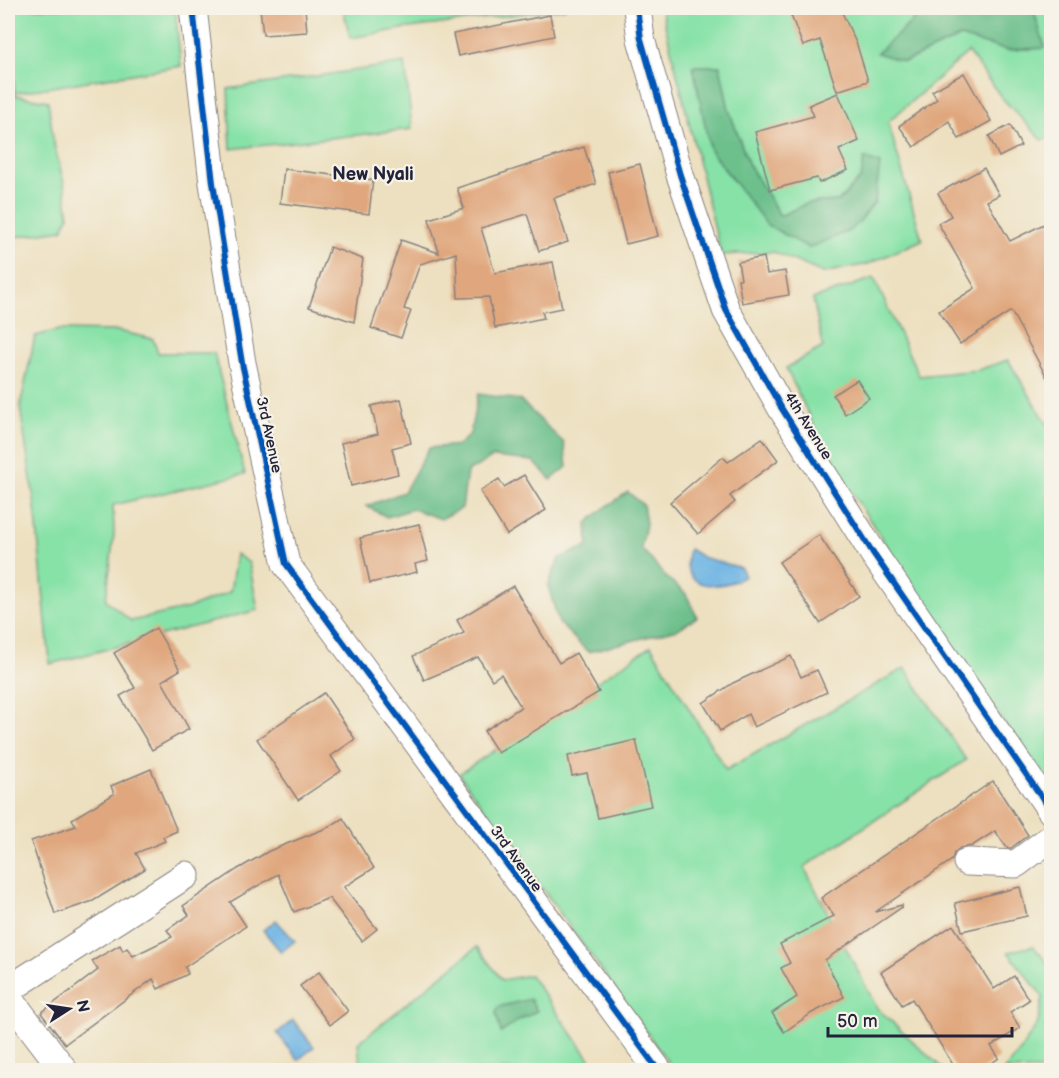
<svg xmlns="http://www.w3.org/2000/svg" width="1059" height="1078" font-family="'Balsamiq Sans',sans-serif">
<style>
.green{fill:#87e2a7;stroke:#548271;stroke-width:1.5;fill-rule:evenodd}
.forest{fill:#6dc08c;stroke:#487164;stroke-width:1.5}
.water{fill:#6cb3e3;stroke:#476a8f;stroke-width:1.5}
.building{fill:#e0a77e}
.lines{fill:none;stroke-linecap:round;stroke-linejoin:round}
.minor-casing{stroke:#88817e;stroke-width:29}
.minor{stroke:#fff;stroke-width:27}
.cycleway-casing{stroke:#f7f3e8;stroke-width:10}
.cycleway{stroke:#0057b8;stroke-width:6}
.labels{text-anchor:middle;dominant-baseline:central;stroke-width:4.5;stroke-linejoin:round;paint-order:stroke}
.street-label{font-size:15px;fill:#22223b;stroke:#f7f3e8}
.quarter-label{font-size:18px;font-weight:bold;fill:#22223b;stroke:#f7f3e8}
</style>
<rect width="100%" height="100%" fill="#f7f3e8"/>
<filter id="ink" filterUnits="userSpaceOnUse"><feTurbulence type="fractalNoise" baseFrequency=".0167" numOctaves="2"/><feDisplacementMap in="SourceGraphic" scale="12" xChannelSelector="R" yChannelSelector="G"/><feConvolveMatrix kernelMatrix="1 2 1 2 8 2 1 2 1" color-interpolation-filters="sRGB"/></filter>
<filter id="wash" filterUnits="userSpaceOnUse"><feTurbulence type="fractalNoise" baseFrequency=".008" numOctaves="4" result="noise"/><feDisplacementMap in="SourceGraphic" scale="24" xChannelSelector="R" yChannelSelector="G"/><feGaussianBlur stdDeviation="1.35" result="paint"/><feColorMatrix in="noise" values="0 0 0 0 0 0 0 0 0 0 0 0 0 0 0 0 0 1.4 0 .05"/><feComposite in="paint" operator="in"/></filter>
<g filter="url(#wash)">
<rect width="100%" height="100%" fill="#ede0c0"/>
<g class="green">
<path d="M8 8H175L181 66 15 93 8 28Z"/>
<path d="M343 8H566L402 29 350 38Z"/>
<path d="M661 8H927L913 19 904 62 960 37 1007 50 1045 48 1033 8H1051V138L1042 140 1002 98 968 52 888 122 922 240 868 264 823 273 774 252 721 255ZM694 66H720L729 110 748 163 780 216 808 203 838 201 861 178 809 248 734 182 710 150Z"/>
<path d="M405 63 412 129 231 149 228 89Z"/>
<path d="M8 94 48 101 54 144 64 183 69 216 62 230 8 238Z"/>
<path d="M874 278 919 376 978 370 1008 360 1051 430V789L1013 737 832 463 786 368 823 347 813 299Z"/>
<path d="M59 330 118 331 153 339 158 353H214L245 474 113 505 114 534 106 600 131 621 189 608 230 592 236 554 249 563 258 610 50 664 35 506 20 407 35 336Z"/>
<path d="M651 646 726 770 905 668 966 760 804 867 877 1008 944 1070H674L459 774Z"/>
<path d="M1033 946 1051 967V1070H1004L1020 1051 1038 1023 1043 997 1008 952Z"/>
<path d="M477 947 502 980 530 975 598 1070H361L358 1043Z"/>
</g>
<g class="forest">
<path d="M927 8H1033L1045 48 1007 50 960 37 904 62 877 53Z"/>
<path d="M693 66H720L729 110 748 163 780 216 808 203 839 201 861 178 864 158 880 164 875 202 860 221 849 231 809 248 767 225 710 150Z"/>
<path d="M478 394 520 400 564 443 567 467 551 480 533 461 493 457 467 472 462 508 441 519 413 509 387 517 366 506 404 492 429 448 459 445 470 434Z"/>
<path d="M628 492 643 505 646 524 641 548 665 576 686 594 697 617 678 629 588 652 559 623 548 586 559 558 588 546 587 523 603 509Z"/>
<path d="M530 999 537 1011 519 1020 501 1033 496 1013 498 1007Z"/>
</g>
<g class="water">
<path d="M689 549 702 557 741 568 745 576C719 592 677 590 689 549Z"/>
<path d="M276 920 295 941 281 952 263 930Z"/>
<path d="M293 1020 314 1047 298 1060 277 1033Z"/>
</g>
<g id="blocks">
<g class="building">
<path d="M260 8H305L307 32 263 35Z"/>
<path d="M788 8H840L857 45 868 81 837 91 820 40 803 46Z"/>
<path d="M550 15 554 36 458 56 453 34Z"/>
<path d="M964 73 991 121 959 139 949 121 914 147 899 126 937 99 932 91Z"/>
<path d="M838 93 859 141 839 150 848 170 819 183 817 178 770 190 755 132 814 116 809 105Z"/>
<path d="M1010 125 1021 146 999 157 989 136Z"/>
<path d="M584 147 596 184 554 198 568 242 539 251 527 214 481 228 495 273 553 262 562 308 542 312 544 318 495 328 489 297 458 298 456 253 420 264 404 309 411 311 401 338 371 328 401 240 439 253 429 219 464 208 457 188Z"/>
<path d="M640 164 658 236 626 244 608 172Z"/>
<path d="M984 168 999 195 987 201 1010 241 1052 220V387L1011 311 960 344 939 311 975 288 938 223 951 216 938 193Z"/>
<path d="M284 169 373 180 369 214 280 203Z"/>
<path d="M330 247 363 259 354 322 309 307Z"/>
<path d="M764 257 767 274 785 271 789 295 742 303 738 279H741L738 262Z"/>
<path d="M857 380 869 398 845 414 833 395Z"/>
<path d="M401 399 411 443 392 448 398 474 351 486 341 443 378 434 371 406Z"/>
<path d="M762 438 778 460 730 496 735 502 698 534 670 502 723 457 728 462Z"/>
<path d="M524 475 546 510 507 535 480 491 499 479 504 487Z"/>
<path d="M419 524 428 561 415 564 417 572 370 583 360 538Z"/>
<path d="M819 535 859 596 820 623 779 562Z"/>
<path d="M513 586 559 663 576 653 599 692 498 753 484 731 521 707 501 674 492 680 478 657 424 680 413 656 464 633 457 620Z"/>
<path d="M156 628 180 670 162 681 189 729 152 750 120 696 135 688 114 653Z"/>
<path d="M791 656 801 677 817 670 827 692 754 727 748 714 720 731 703 703 733 683Z"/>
<path d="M324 693 355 739 331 756 341 771 298 800 257 739Z"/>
<path d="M636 740 651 806 598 818 587 773 572 776 568 756Z"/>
<path d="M151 769 177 831 163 837 165 841 136 853 145 869 93 901 55 914 31 841 76 826 72 819 114 794 111 786Z"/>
<path d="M993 781 1028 835 1011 848H1007L995 831 972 846 960 848 954 853 952 860 875 912 902 905V907L825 960 844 997 812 1013 784 1032 772 1013 797 997 781 968 790 963 780 944 834 916 821 898Z"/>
<path d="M343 818 374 868 344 887 377 929 362 941 329 898 294 912 278 874 230 902 246 926 185 967 188 974 158 989 153 979 65 1044 41 1013 98 970 92 961 120 945 123 951 127 948 133 956 172 937 167 930 189 915 183 906 238 869 269 851 329 827Z"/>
<path d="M1020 887 1027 916 962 931 955 903Z"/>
<path d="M953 925 994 989 1014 976 1029 1000 1010 1012 1020 1028 991 1046 999 1058 980 1071H957L912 999 902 1005 881 972Z"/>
<path d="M319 972 348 1011 330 1025 300 986Z"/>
</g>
</g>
</g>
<g filter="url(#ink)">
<use href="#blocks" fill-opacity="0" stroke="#88817e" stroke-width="1.5"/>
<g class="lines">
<g class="minor-casing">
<g id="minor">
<path d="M193 8 213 183 242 363 286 564 658 1070"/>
<path d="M637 8 641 39 680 175 726 310 782 409 873 553 1052 812"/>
<path d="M967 862 1016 864 1052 837"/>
<path d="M8 990 186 875"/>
<path d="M8 997 64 1070"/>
</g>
</g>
<use href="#minor" class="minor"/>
<g class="cycleway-casing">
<g id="cycleway">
<path d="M193 8 213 183 242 363 286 564 658 1070"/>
<path d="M637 8 641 39 680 175 726 310 782 409 873 553 1052 812"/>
</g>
</g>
<use href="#cycleway" class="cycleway"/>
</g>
</g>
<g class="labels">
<g class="street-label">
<text transform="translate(808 426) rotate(58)">4th Avenue</text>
<text transform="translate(269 435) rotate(78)">3rd Avenue</text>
<text transform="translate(516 859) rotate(54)">3rd Avenue</text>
</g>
<g class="quarter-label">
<text x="373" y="174">New Nyali</text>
</g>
</g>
<rect width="1059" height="1078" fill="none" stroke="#f7f3e8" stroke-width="30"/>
<g transform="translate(69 1009) rotate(78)" stroke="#f7f3e8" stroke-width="4.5" paint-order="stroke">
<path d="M0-4.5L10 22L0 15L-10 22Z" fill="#22223b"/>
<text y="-9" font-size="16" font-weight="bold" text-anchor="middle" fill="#22223b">N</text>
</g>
<path d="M828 1027v9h184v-9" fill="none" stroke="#22223b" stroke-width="3"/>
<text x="837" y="1027" font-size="18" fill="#22223b" stroke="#f7f3e8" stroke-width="4.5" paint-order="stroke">50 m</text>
</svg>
